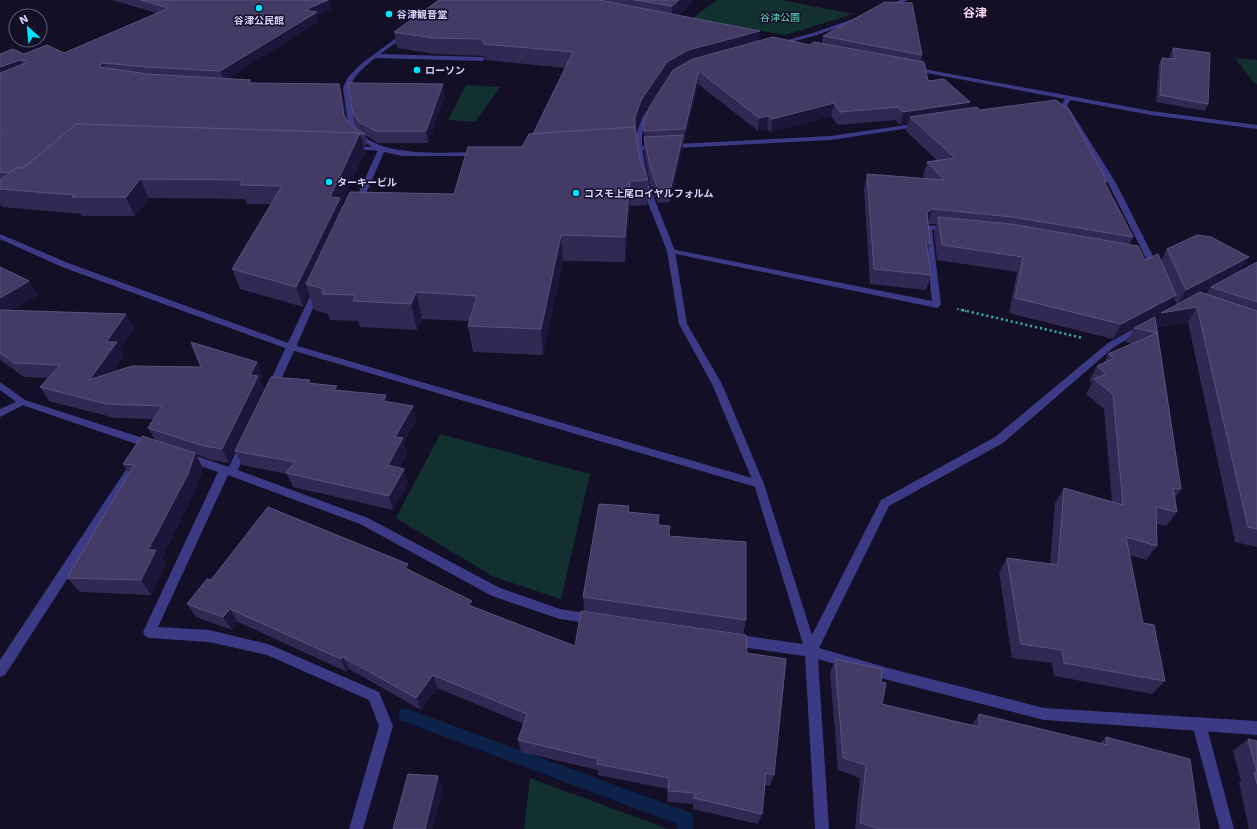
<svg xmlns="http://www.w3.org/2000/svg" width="1257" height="829" font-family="'Work Sans','Noto Sans JP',sans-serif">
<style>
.green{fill:#12302f}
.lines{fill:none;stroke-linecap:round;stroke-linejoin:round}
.stream{fill:#0c2248;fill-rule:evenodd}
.path-far1{stroke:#2fb8b0;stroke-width:2;stroke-dasharray:1.5 2.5;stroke-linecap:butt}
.path{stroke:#2fb8b0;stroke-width:2.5;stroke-dasharray:2 3;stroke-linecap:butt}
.service{fill:#3d3a85;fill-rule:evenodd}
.minor{fill:#3d3a85;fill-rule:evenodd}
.tertiary{fill:#3d3a85;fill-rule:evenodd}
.wall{fill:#312854;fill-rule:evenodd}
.shaded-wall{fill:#1d163a}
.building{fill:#433a66;stroke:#5a527e}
.poi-dot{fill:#00e5ff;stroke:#130f26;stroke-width:1.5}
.labels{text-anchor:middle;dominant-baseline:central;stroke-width:3;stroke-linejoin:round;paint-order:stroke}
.far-poi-label{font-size:10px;font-weight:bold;fill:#d9d4ff;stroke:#130f26;text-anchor:start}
.far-park-label{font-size:10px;fill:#5fe0c0;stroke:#130f26}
.far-quarter-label{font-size:12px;font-weight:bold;fill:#ffd6f0;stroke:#130f26}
</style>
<rect width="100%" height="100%" fill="#130f26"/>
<g class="green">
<path d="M717 0H782L853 14 786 35 691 19Z"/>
<path d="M1235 58 1257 60V84L1254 83Z"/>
<path d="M466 85 500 87 475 122 448 120Z"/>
<path d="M440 434 590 474 561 599 494 577 396 518Z"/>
<path d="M530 778 668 829H524Z"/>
</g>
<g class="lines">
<path class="stream" d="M405 708 691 813 693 819V829H677V824L400 720 398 715 400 710Z"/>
<path class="path-far1" d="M957 309 966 311"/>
<path class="path" d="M962 310 1083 338"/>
<g class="service">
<path d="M1068 97 1071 99 1067 105 1116 183 1160 270 1159 272 1156 273 1152 270 1108 183 1061 105 1066 98Z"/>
<path d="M920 123 922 124V126L831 140 639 150 636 148 639 146 831 136Z"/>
<path d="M350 146 382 147 385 149 382 151 348 149V147Z"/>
<path d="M925 225 949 227 953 229 949 231 932 230 941 305 937 308 671 253 667 251 671 249 932 301 924 227Z"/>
<path d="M291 344 296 347 276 390 271 393 268 392 266 390 286 347Z"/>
<path d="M0 382 25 400 155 442 156 445 155 448 151 449 19 404 0 390Z"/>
<path d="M244 442 248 443 249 446 237 472 236 475 232 476 228 475 158 627 209 630 268 644 379 692 393 726 363 829H349L379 726 369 700 267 655 209 642 149 638 145 636 143 632 218 472 183 460 182 457 183 454 187 453 229 467 240 443Z"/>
<path d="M135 461 139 462 140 465 139 468 5 675 0 677V660L131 462Z"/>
<path d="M1199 717 1204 719 1206 724 1234 829H1220L1192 724 1194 719Z"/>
</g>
<g class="minor">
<path d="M900 0H908L890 8 885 7Z"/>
<path d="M856 18 861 19 817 35 776 46 773 44 813 33Z"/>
<path d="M406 31 408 32V34L380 54 482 57 485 59 482 61 375 58C355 75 346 81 352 109 353 116 354 123 358 129 375 159 450 152 480 152L484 154 480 156H402L384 152 361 205 360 207H354L353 205 378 150 359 139 351 130 347 117 343 88 348 77 362 63Z"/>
<path d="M913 67 1151 111 1257 125V129L1151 115 911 70 910 69Z"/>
<path d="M652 105 655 107 648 118 642 135V148L649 185 675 251 687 324 722 384 764 484 812 635 881 500 995 437 1108 343 1139 326H1145L1147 328 1114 347 1003 443 889 506 819 648 888 668 1044 708 1257 721V735L1044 720 888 680 818 659 829 829H815L805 656 733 646 729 644 727 640 729 636 733 634 803 644 754 484 712 384 679 324 667 251 641 185 636 148V135L642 118 650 106Z"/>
<path d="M317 287 321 290 296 347 294 349H288L286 347 313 290Z"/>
<path d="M22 399 25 400 27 402 25 404 0 417V409Z"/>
<path d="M232 468 368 518 500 588 560 609 593 614 597 615 599 619 597 623 593 624 560 619 492 596 360 524 228 475 227 472 228 469Z"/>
</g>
<path class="tertiary" d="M0 234 68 263 294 345 759 480 763 481 764 484 763 487 759 488 288 349 62 267 0 239Z"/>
</g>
<g class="wall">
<path d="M112 0H329L331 9 317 15 319 21 228 78 252 83 339 84 342 94 346 118 353 127 360 132 355 125 353 114 445 96 428 143H378L365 135 367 145H363L365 152 341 203 342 207 454 194 522 147 533 134 565 68 486 60 485 58 482 56 435 54 397 48 394 32 439 0H694L679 15 759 41 810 45 822 43 823 36 922 55 921 62 928 81 968 109 980 110 1107 181 1105 184 1133 237 1129 245 1145 260 1161 261 1167 249 1240 271 1257 262V547L1235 542 1188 322 1157 327 1181 489 1175 498 1177 512 1166 526 1156 524 1157 546 1146 560 1129 555 1143 623 1165 681 1152 694 1054 676 1052 663 1012 658 999 572 1007 558 1050 564 1055 503 1064 488 1112 502 1104 409 1086 394 1092 383 1089 381 1097 366 1104 363 1108 354 1132 344 1126 342 1134 328 1113 339 1009 313 1017 272 937 260 934 232 936 224H928L930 243 928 253 931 275 926 290 870 284 864 189 867 174 925 179 923 176 927 162 937 160 906 131 908 124 900 125 895 120 838 125 831 116 771 132 767 129 758 131 698 84 684 142H683L682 149 670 202 658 203 650 185 644 151V122L668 78 666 79 641 118 636 132 640 160 648 180 647 205 630 206 625 262 563 261 543 355 473 352 468 326 469 321 422 319 417 330 360 327 358 321 330 320 328 314 314 310 309 294 303 307 240 289 232 269 271 204H247L245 199 149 198 135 216H82L81 214 2 207 0 204V54L64 53 157 13ZM1210 288 1206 294 1201 292ZM1174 299 1177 305 1168 309ZM1160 314 1156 322 1155 317Z"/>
<path d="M1173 48 1208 104 1205 111 1156 102 1159 64 1162 58 1170 59V54Z"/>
<path d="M0 267 29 281 38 295 12 310 134 328 120 348 124 356 113 372 263 376 260 381 264 389 229 463 211 460 195 454 203 468 196 489 162 558 166 565 151 595 80 592 67 578 129 473 123 464 155 440 148 428 153 419 115 418 49 401 40 387 48 378 24 377 0 360Z"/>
<path d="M312 384 337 386 338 391 388 402 413 406 416 420 404 442 407 452 399 468 404 469 408 483 393 510 293 487 287 474 242 465 235 451Z"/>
<path d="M629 506V512L670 536 746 620 743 634 584 611 583 597Z"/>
<path d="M410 570 474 607 575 646 747 653 774 775 770 786 765 785 762 814 758 824 693 809V804L667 802 668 789 598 775V770L521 752 518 740 524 724 437 688 421 710 349 669 347 672 238 622 232 630 196 617 187 604 211 580Z"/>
<path d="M835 659 881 682 882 704 972 725 979 714 1099 744 1106 737 1200 829H855L860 778 838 770 830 673Z"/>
<path d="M1248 739 1257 741V829H1249L1239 783 1241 781 1233 751Z"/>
</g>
<g class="shaded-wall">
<path d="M328 0H329L331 9 317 15 319 21 224 81 220 71 305 10Z"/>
<path d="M679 0H694L672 22V6Z"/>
<path d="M760 31 758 47 688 67 666 79 641 118 635 134V117L641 100 667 62 688 50Z"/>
<path d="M20 60 25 70 0 79V67Z"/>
<path d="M104 63 108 73 100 67 101 64Z"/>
<path d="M699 71 698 84 684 142 685 129Z"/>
<path d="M339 84 342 94 347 127 344 116Z"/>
<path d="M443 84 445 96 428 143 426 131Z"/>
<path d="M970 102 966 115 910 117 908 124 900 125 903 112Z"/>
<path d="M834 103 831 116 771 132 772 119Z"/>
<path d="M768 116 767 129 758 131 759 118Z"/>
<path d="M360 133 365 152 341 203 345 217 306 284 309 294 303 307 296 287 330 197Z"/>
<path d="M683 135 682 149 670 202 671 187Z"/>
<path d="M140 179 149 198 135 216 126 197Z"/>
<path d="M630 181V206L625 262V237Z"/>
<path d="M933 209 928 224 927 212Z"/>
<path d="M561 235 563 261 543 355 541 329Z"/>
<path d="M1249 257 1239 273 1211 287 1210 288 1177 305 1186 290Z"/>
<path d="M29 281 38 295 0 317V298Z"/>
<path d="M416 292 422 319 417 330 411 304Z"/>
<path d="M1176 295 1168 310 1197 307 1188 322 1152 328 1160 314 1113 339 1121 324Z"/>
<path d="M126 314 134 328 120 348 124 356 98 394 89 380 106 342Z"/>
<path d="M257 362 263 376 260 381 264 389 229 463 222 449 250 375Z"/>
<path d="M337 386 341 400 334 390Z"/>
<path d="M386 395 390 409 383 401Z"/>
<path d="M413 406 416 420 404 442 407 452 393 479 388 465 395 437Z"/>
<path d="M195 453 203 468 196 489 162 558 166 565 151 595 141 580 148 550Z"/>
<path d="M404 469 408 483 393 510 389 496Z"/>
<path d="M408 564 412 578 405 568Z"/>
<path d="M472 601 475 614 468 605Z"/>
<path d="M230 609 238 622 232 630 223 617Z"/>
<path d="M343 657 349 669 347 672 341 659Z"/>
<path d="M433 675 437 688 421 710 416 698Z"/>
<path d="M438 776 443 789 433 829H425Z"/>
</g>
<g class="building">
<path d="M141 0H328L305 10 317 12 220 71 147 67 104 63 101 64 100 67 147 74 251 80 248 83 339 84 344 116 353 127 365 134H360V133L76 124 43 152 23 168H16L10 173 0 172V136L2 134 0 132V73L26 63 27 61 20 60 0 67V54L13 49 24 54 47 45 64 53 169 8Z"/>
<path d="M439 0H599L760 31 688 50 667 62 641 100 635 117V127L551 133 533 134 573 52 484 44V42L480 39 432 38 394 32Z"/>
<path d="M634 0H679L672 6Z"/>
<path d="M885 2 912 3 922 55 823 36Z"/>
<path d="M773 37 810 45 814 42 924 62 928 81 944 79 970 102 903 112 898 107 840 112 834 103 772 119 768 116 759 118 699 71 685 129 644 131V122L650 106 673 70 693 59Z"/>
<path d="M1173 48 1210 53 1208 104 1160 95 1162 58 1175 59Z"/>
<path d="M348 83 443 84 426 131H375L359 122 353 114Z"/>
<path d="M1056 100 1068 109 1107 181H1104L1133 237 1012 217 933 209 927 212 930 243H926L931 275 874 269 867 174 944 180 927 162 955 158 910 117 977 107 980 110Z"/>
<path d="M76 124 360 133 330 197 340 198 296 287 232 269 282 186 240 185 243 180 140 179 126 197H72L74 195 0 189V180L16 168H24Z"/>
<path d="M635 127 640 160 648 180 630 181 625 237 561 235 541 329 468 326 477 296 416 292 411 304 353 301 355 295 322 294 324 289 306 284 350 192 454 194 468 147H522L529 134Z"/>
<path d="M683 135 671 187 658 189 651 170 644 137Z"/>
<path d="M938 217 1011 224 1138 246 1145 260 1158 254 1176 295 1121 324 1015 298 1023 257 942 245Z"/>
<path d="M1197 235 1211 237 1249 257 1186 290 1167 249Z"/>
<path d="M1257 262V302L1211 287Z"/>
<path d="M0 267 29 281 0 298Z"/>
<path d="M1200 292 1257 311V529L1248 527 1197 307 1161 313Z"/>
<path d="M0 310 126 314 106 342H117L89 380 132 366 201 367 191 342 257 362 250 375 258 376 222 449 204 446 148 428 162 406 106 404 40 387 60 365 14 363 0 353Z"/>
<path d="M1155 317 1181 489 1173 488 1177 512 1156 507 1157 546 1126 537 1143 623 1154 625 1165 681 1064 663 1062 650 1021 644 1007 558 1058 565 1064 488 1123 505 1113 394 1094 379 1106 374 1097 366 1114 358 1108 354 1157 333 1134 328Z"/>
<path d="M271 377 310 380 308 383 337 386 334 390 386 395 383 401 413 406 395 437 403 438 388 465 404 469 389 496 286 473 295 462 235 451Z"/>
<path d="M142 436 195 453 188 474 148 550H156L141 580 67 578 134 465 123 464Z"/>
<path d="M599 504 629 506 628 512 659 515 658 525 670 526 669 536 746 542V620L583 597Z"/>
<path d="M268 507 408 564 405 568 472 601 468 605 575 646 581 611 746 635 747 653 786 659 774 775 766 773 762 814 694 798 695 793 668 791 669 778 597 764 598 759 518 740 527 714 433 675 416 698 343 657 341 659 230 609 223 617 187 604 207 579 211 580Z"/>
<path d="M835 659 882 669 881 682 886 683 882 704 979 727V714L1107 745 1106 737 1190 759 1200 829H881L860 823 866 765 843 758Z"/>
<path d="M1248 739 1257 741V772Z"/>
<path d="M1254 772 1257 773V784Z"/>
<path d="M408 774 438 776 425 829H393Z"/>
</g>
<g class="poi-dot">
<circle cx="259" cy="8" r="4"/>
<circle cx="389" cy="14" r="4"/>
<circle cx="417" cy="70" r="4"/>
<circle cx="329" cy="182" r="4"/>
<circle cx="576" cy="193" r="4"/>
</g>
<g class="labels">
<g class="far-poi-label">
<text x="397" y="14">谷津観音堂</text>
<text x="259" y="20" text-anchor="middle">谷津公民館</text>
<text x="425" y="70">ローソン</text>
<text x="337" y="182">ターキービル</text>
<text x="584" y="193">コスモ上尾ロイヤルフォルム</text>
</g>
<g class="far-park-label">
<text x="780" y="17">谷津公園</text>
</g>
<g class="far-quarter-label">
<text x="975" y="13">谷津</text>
</g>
</g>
<g transform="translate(28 28) rotate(333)"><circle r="19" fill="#130f26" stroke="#625e7d"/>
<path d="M0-3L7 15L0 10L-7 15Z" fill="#00e5ff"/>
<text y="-6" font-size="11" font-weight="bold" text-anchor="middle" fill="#d9d4ff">N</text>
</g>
</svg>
